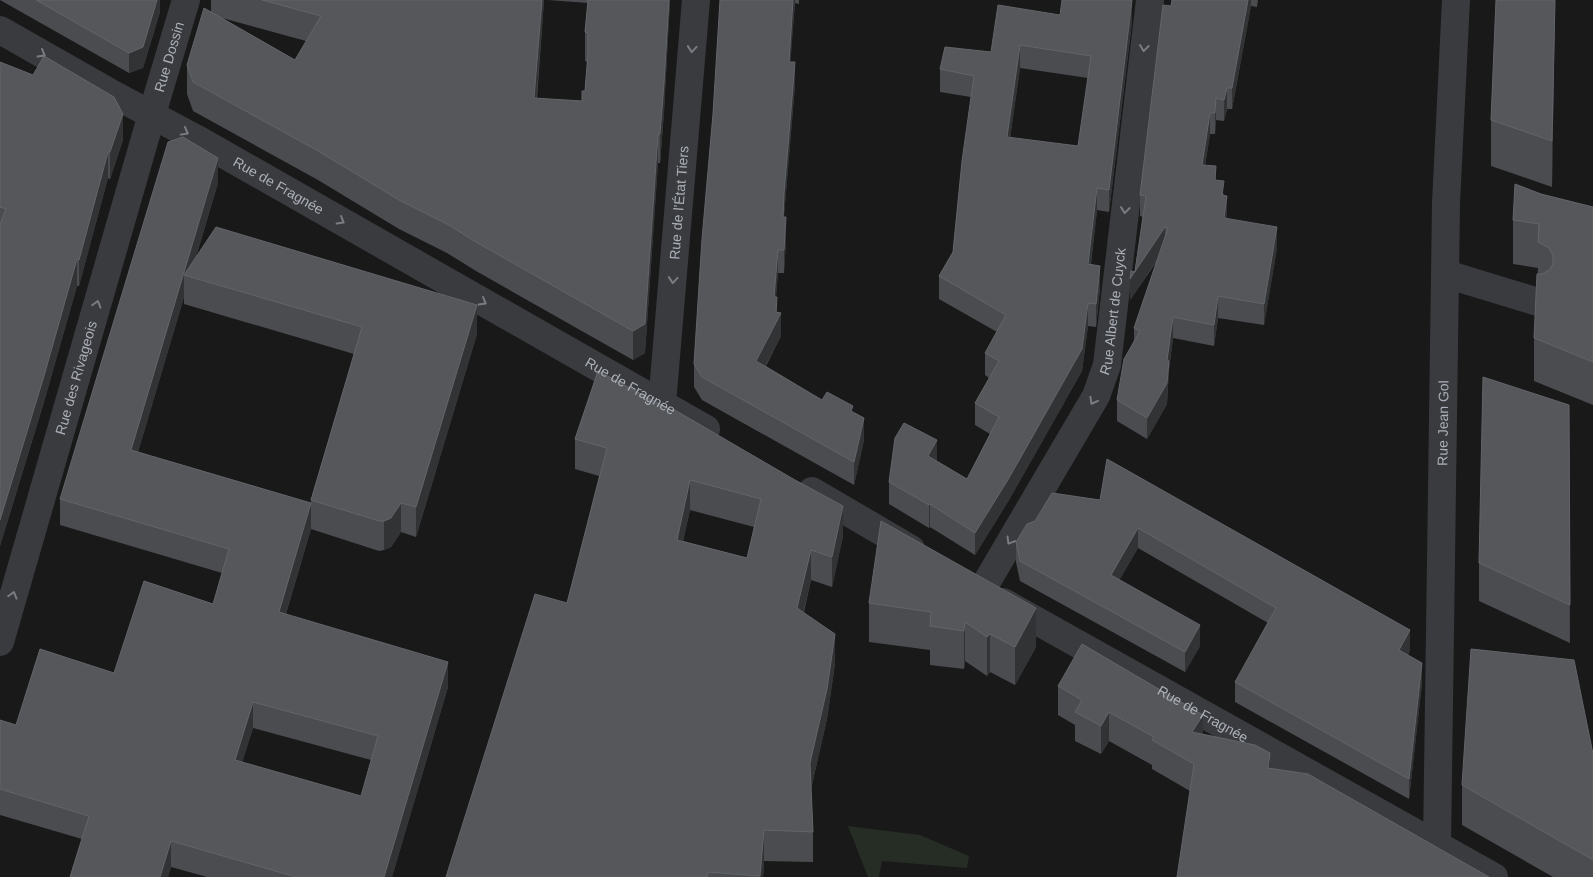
<svg xmlns="http://www.w3.org/2000/svg" width="1593" height="877" font-family="Helvetica,sans-serif">
<style>
.green{fill:#252d25}
.lines{fill:none;stroke-linecap:round;stroke-linejoin:round}
.minor{stroke:#3a3b3f;stroke-width:28}
.wall{fill:#4a4c4f;fill-rule:evenodd}
.shaded-wall{fill:#323335}
.building{fill:#55575a;stroke:#626569;fill-rule:evenodd}
.oneway{stroke:#797c82}
.labels{text-anchor:middle;dominant-baseline:central;stroke-width:4;stroke-linejoin:round;paint-order:stroke}
.street-label{font-size:14px;fill:#acb1b9;stroke:#131416}
</style>
<rect width="100%" height="100%" fill="#19191a"/>
<path class="green" d="M848 826 920 835 969 856 967 868 882 861 879 877H868Z"/>
<g class="lines">
<g class="minor">
<path id="s1" d="M0 30 109 92 197 139 706 429"/>
<path d="M1446 274 1538 302"/>
<path id="s2" d="M662 404 696 0"/>
<path d="M812 491 911 549"/>
<path id="s3" d="M982 590 1096 396 1107 365 1150 0"/>
<path id="s4" d="M1003 602 1494 877"/>
<path id="s5" d="M0 642 152 114 186 0"/>
<path id="s6" d="M1437 845 1446 203 1456 0"/>
</g>
</g>
<g class="wall">
<path d="M0 0H160V12L143 68 129 73Z"/>
<path d="M211 0H544L537 99 582 101 585 91 587 62 585 61V32L588 3 548 0H670L664 112 660 163H658L645 353 633 360 476 271 447 253 399 229 318 180 193 111 187 94V65L211 12ZM222 18 306 41 295 60Z"/>
<path d="M720 0H799V4L795 3 790 62 795 85 784 216 786 240 784 273H778L776 297 777 312 781 336 766 366 822 400 853 412 864 440 854 485 702 400 694 387V364L713 114Z"/>
<path d="M1172 0H1258L1257 7 1251 6 1232 109H1227L1224 121 1216 120 1215 134H1210L1205 165 1216 180 1224 195 1226 218 1277 248 1264 325 1218 318 1214 346 1173 338 1169 369 1167 404 1147 439 1117 421V400L1134 340V328L1157 261 1130 300 1143 217 1140 216V195Z"/>
<path d="M1555 0 1552 187 1491 166V120Z"/>
<path d="M1060 15 1132 22 1109 212 1097 210 1091 264 1100 288 1096 327 1088 326 1082 371 1009 500 975 555 930 527 929 528 889 504V482L937 461 967 479 990 434 975 425V403L989 378 985 375V353L997 332 939 299V276L953 252 971 97 940 92V69L991 52ZM1020 68 1088 78 1078 146 1010 138Z"/>
<path d="M0 62 123 140 110 179 108 178 79 286H77L44 402 0 546Z"/>
<path d="M218 183 196 257 477 334 416 537 401 532 391 547 384 550 379 551 311 529 286 614 448 687 392 877H207L171 867 168 877H70L82 839 0 815V720L16 725 114 673 213 604 222 573 60 525V499ZM184 297V304L354 354 311 500V503L138 452ZM253 728 371 760 361 796 242 762Z"/>
<path d="M1541 194 1593 207V405L1534 381V338L1538 268 1513 264V220Z"/>
<path d="M598 371 843 536 832 587 811 580 804 612 835 664 827 719 811 789 813 832V862L764 861 763 877H446L567 603 599 476 575 469V439ZM690 510 754 527 747 558 683 541Z"/>
<path d="M1569 405 1570 643 1479 601V563Z"/>
<path d="M1100 500 1410 650 1408 655 1422 683 1409 799 1235 702V682L1268 623 1138 548 1119 580 1200 646 1185 672 1020 581 1016 562V542Z"/>
<path d="M881 521 1036 647 1015 685 990 672 987 676 965 661 964 669 930 665V650L869 642V603Z"/>
<path d="M1058 686 1203 715 1190 791 1152 769V765L1109 741 1101 754 1075 741V725L1058 715Z"/>
<path d="M1593 754V877H1553L1462 825V785Z"/>
</g>
<g class="shaded-wall">
<path d="M157 0H160V12L143 68 129 73V53Z"/>
<path d="M542 0H544L534 128V98Z"/>
<path d="M669 0H670L664 112 660 163V134Z"/>
<path d="M793 0H795L789 85V62Z"/>
<path d="M1132 0V22L1109 212V190Z"/>
<path d="M1248 0H1251V6L1232 109V88Z"/>
<path d="M1555 0 1552 187V141Z"/>
<path d="M1020 45V68L1007 160V137Z"/>
<path d="M795 62V85L784 216 783 240 784 193Z"/>
<path d="M1227 88V109L1224 121V100Z"/>
<path d="M1216 98V120L1215 134V113Z"/>
<path d="M1210 113V134L1202 186V165Z"/>
<path d="M123 114V140L110 179V152Z"/>
<path d="M658 134V163L645 353 633 360V331Z"/>
<path d="M108 152V178L79 286V260Z"/>
<path d="M218 158V183L190 277 184 275V297L131 476V450Z"/>
<path d="M1097 188V210L1088 286V264Z"/>
<path d="M1227 196V217L1224 239V218Z"/>
<path d="M786 217V240L784 273V250Z"/>
<path d="M1165 227V248L1130 300V279Z"/>
<path d="M1277 227V248L1264 325V304Z"/>
<path d="M778 250V273L774 319V297Z"/>
<path d="M77 259V286L44 402 0 546V520Z"/>
<path d="M1100 266V288L1096 327V304Z"/>
<path d="M1218 296V318L1214 346V325Z"/>
<path d="M777 297V322L781 313V336L756 383V361L776 312Z"/>
<path d="M1088 303V326L1082 371 1009 500 975 555V533Z"/>
<path d="M477 305V334L416 537V507Z"/>
<path d="M1173 317V338L1169 369 1167 404 1147 439V418L1167 360Z"/>
<path d="M864 418V440L854 485V462Z"/>
<path d="M937 440V463L928 456Z"/>
<path d="M690 480V510L677 570V540Z"/>
<path d="M311 503V529L279 637V612Z"/>
<path d="M401 503V532L391 547 384 550V521Z"/>
<path d="M930 504V527L929 528V505Z"/>
<path d="M843 506V536L832 587V557Z"/>
<path d="M1138 528V548L1111 595V575Z"/>
<path d="M811 550V580L797 638V608Z"/>
<path d="M1036 608V647L1015 685V647Z"/>
<path d="M965 622V661L964 669V631Z"/>
<path d="M1200 625V646L1185 672V652Z"/>
<path d="M1410 630V650L1399 670V650Z"/>
<path d="M835 634V664L827 719 810 793V763Z"/>
<path d="M990 634V672L987 676V637Z"/>
<path d="M448 662V687L392 877H384Z"/>
<path d="M1422 663V683L1409 799V779Z"/>
<path d="M253 702V728L235 786V760Z"/>
<path d="M1109 712V741L1101 754V726Z"/>
<path d="M1203 715V743L1192 732Z"/>
<path d="M1270 753V782L1268 768Z"/>
<path d="M764 830V861L763 877H760Z"/>
<path d="M171 841V867L168 877H160Z"/>
</g>
<g class="building">
<path d="M36 0H157L143 47 129 53Z"/>
<path d="M262 0H542L534 98 582 101V91H585L588 54V33L585 32 588 0H669L664 83 660 134H658L645 324 633 331 476 242 447 224 399 200 318 151 193 82 187 65 204 8 295 60 321 16Z"/>
<path d="M720 0H793L789 62H795L784 193 783 217H786L784 250H778L774 297H777L776 312 781 313 756 361 822 400 827 392 853 406 851 411 864 418 854 462 702 377 694 364 702 239 713 114Z"/>
<path d="M1062 0H1132L1109 190 1097 188 1088 264 1100 266 1096 304 1088 303 1082 349 1009 478 975 533 930 504 929 505 889 482 895 438 904 423 937 440 928 456 967 479 999 417 975 403 999 361 985 353 1006 315 939 276 953 252 962 161 974 76 940 69 945 47 991 52 998 5 1060 15ZM1020 45 1091 56 1078 146 1007 137Z"/>
<path d="M1172 0H1248L1232 88H1227L1224 100 1216 98 1215 113H1210L1202 165 1216 166 1215 180 1224 181 1222 195 1227 196 1224 218 1277 227 1264 304 1218 296 1214 325 1173 317 1167 360 1169 361 1167 383 1147 418 1117 400 1124 359 1140 331 1134 328 1168 228 1165 227 1130 279 1131 271 1135 272 1146 196 1140 195 1163 5 1171 6Z"/>
<path d="M1496 0H1555L1552 141 1491 120Z"/>
<path d="M44 56 114 97 123 114 110 152H108L79 260 77 259 44 376 0 520V225L6 209 0 207V62L33 75Z"/>
<path d="M183 137 218 158 131 450 311 503 279 612 448 662 384 877H296L171 841 160 877H70L89 816 0 789V720L16 725 40 649 114 673 144 581 213 604 229 549 60 499 168 142ZM253 702 378 736 361 796 235 760Z"/>
<path d="M1515 184 1541 194 1593 207V362L1534 338 1537 274H1542L1549 270 1553 264V256L1549 248 1538 242 1539 224 1513 220Z"/>
<path d="M216 227 477 305 416 507 401 503 391 518 384 521H379L311 500 362 327 184 275Z"/>
<path d="M598 371 673 411V409L795 480 843 506 832 557 811 550 797 608 835 634 827 689 810 763 813 832 764 830 760 876 708 872 707 877H446L535 594 567 603 607 448 575 439ZM690 480 761 499 747 558 677 540Z"/>
<path d="M1483 377 1569 405 1570 605 1479 563Z"/>
<path d="M1107 459 1410 630 1399 650 1422 663 1409 779 1235 682 1276 608 1138 528 1111 575 1200 625 1185 652 1020 561 1016 542 1027 524 1035 521 1052 493 1100 500Z"/>
<path d="M881 521 1036 608 1015 647 990 634 987 637 965 622 964 631 930 626 931 612 869 603Z"/>
<path d="M1082 644 1203 715 1192 732 1255 745 1270 753 1268 768 1308 774 1489 877H1177L1194 764 1152 740 1154 737 1109 712 1101 726 1075 712 1082 700 1058 686Z"/>
<path d="M1471 649 1574 660 1593 754V860L1462 785Z"/>
</g>
<defs><path id="oneway-chevron" d="M-2-3.5L2.5 0L-2 3.5" fill="none" stroke-width="1.6" stroke-linecap="round" stroke-linejoin="round" transform="scale(1.25)"/></defs>
<g class="oneway">
<use href="#oneway-chevron" transform="translate(1144 48) rotate(97)"/>
<use href="#oneway-chevron" transform="translate(692 49) rotate(95)"/>
<use href="#oneway-chevron" transform="translate(42 54) rotate(30)"/>
<use href="#oneway-chevron" transform="translate(185 132) rotate(29)"/>
<use href="#oneway-chevron" transform="translate(1125 210) rotate(97)"/>
<use href="#oneway-chevron" transform="translate(341 221) rotate(30)"/>
<use href="#oneway-chevron" transform="translate(673 280) rotate(95)"/>
<use href="#oneway-chevron" transform="translate(483 302) rotate(30)"/>
<use href="#oneway-chevron" transform="translate(97 304) rotate(-74)"/>
<use href="#oneway-chevron" transform="translate(1093 401) rotate(119)"/>
<use href="#oneway-chevron" transform="translate(1010 541) rotate(121)"/>
<use href="#oneway-chevron" transform="translate(13 595) rotate(-74)"/>
</g>
<g class="labels">
<g class="street-label">
<text stroke="none"><textPath href="#s5" startOffset="609">Rue Dossin</textPath></text>
<text stroke="none"><textPath href="#s1" startOffset="319">Rue de Fragnée</textPath></text>
<text stroke="none"><textPath href="#s2" startOffset="202">Rue de l'État Tiers</textPath></text>
<text stroke="none"><textPath href="#s3" startOffset="312">Rue Albert de Cuyck</textPath></text>
<text stroke="none"><textPath href="#s5" startOffset="275">Rue des Rivageois</textPath></text>
<text stroke="none"><textPath href="#s1" startOffset="724">Rue de Fragnée</textPath></text>
<text stroke="none"><textPath href="#s6" startOffset="422">Rue Jean Gol</textPath></text>
<text stroke="none"><textPath href="#s4" startOffset="229">Rue de Fragnée</textPath></text>
</g>
</g>
</svg>
